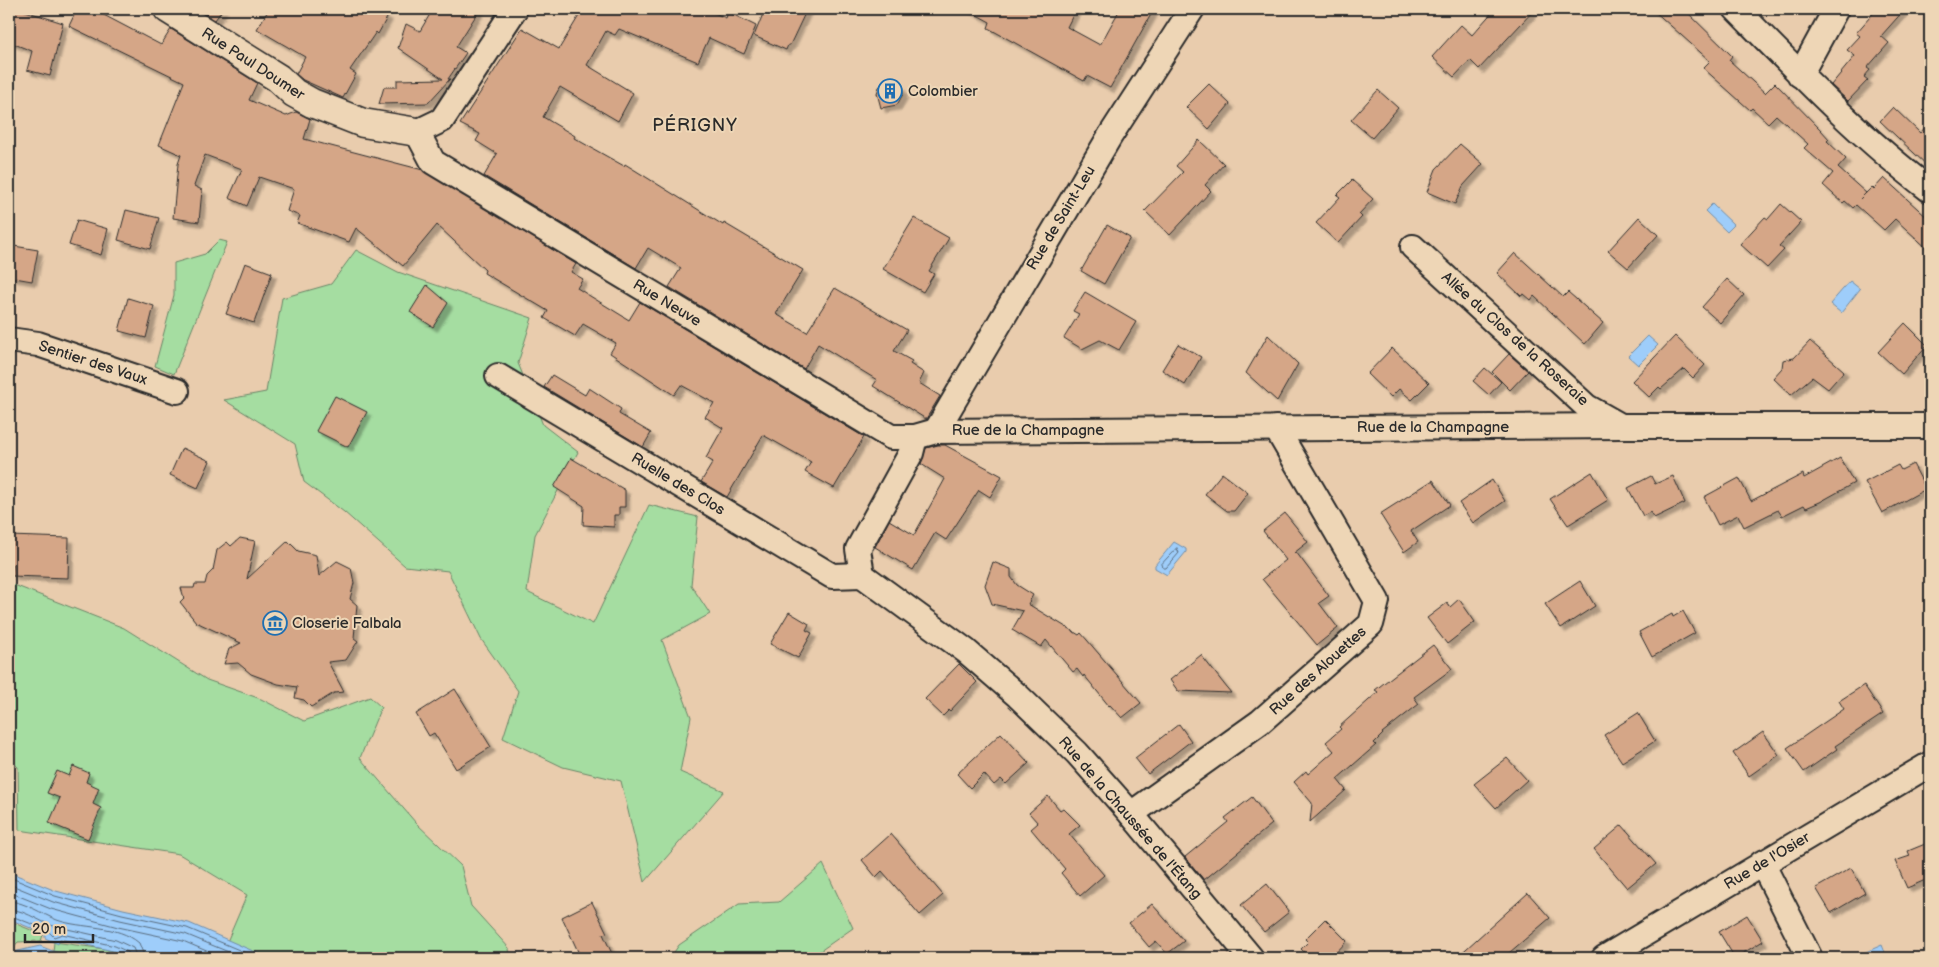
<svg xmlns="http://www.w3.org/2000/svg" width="1939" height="967" font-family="'Balsamiq Sans',sans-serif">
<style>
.green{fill:#a5dda1;stroke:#688466}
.water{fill:#9ecdfa;stroke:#708ca7}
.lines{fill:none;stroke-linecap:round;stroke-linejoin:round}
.shore{stroke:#596c7e;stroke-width:1}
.building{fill:#d5a687;stroke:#2b2b2b;filter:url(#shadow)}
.street-casing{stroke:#2b2b2b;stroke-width:28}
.secondary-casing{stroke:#2b2b2b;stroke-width:31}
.street{stroke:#eed6b6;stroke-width:24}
.secondary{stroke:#eed6b6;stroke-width:28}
.labels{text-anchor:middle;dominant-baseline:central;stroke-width:4;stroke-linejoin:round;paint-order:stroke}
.street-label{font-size:15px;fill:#2b2b2b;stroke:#eed6b6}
.poi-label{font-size:15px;fill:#2b2b2b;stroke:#eed6b6;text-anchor:start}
.quarter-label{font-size:18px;letter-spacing:1px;fill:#2b2b2b;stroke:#eed6b6}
</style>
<defs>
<filter id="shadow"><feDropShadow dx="4.5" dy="4.5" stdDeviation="1" flood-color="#0004"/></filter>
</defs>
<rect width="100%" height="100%" fill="#e9ccad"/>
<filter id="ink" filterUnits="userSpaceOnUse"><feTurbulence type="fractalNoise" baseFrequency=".02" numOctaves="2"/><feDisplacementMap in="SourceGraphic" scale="10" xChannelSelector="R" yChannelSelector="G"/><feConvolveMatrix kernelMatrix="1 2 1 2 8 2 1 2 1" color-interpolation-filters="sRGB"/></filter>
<g filter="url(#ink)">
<g class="green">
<path d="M219 240 227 242 174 374 155 366 174 295V263L205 254Z"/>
<path d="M356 250 398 272 532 318 518 363 543 425 578 452 535 535 527 592 593 624 649 505 698 517 691 585 710 614 662 640 691 717 680 772 724 791 645 882 621 781 563 767 503 738 518 691 481 639 448 571 405 566 344 512 304 482 295 444 224 400 266 392 282 298 331 284Z"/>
<path d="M9 583 124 628 207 680 261 699 304 721 370 697 381 707 360 758 416 823 461 866 471 906 509 948 510 958H263L226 944 247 895 179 854 19 830 18 767 9 760Z"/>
<path d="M823 864 853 928 810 958H670L679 945 739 904 779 902Z"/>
<path d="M9 921 43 935 41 941 18 942 9 952Z"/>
<path d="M54 942 105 949 129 958H67L53 952Z"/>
</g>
<g class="water">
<path d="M1712 204 1734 225 1727 232 1705 211Z"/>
<path d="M1850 281 1860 289 1841 313 1830 304Z"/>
<path d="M1648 336 1658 345 1638 365 1628 356Z"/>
<path d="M1174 542 1186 549V552L1167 575 1155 568V565Z"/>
<path d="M9 872 56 891 123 909 189 923 269 958H130L113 951 60 939 58 944 45 938V934L9 919Z"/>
<path d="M1882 945 1887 958H1852Z"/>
<path d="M40 946 58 953 60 958H9V953Z"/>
</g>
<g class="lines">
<g class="shore">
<path d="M1177 548 1179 553 1166 568H1163L1162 564Z"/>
<path d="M9 877 55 896 122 914 187 928 258 958"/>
<path d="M9 884 53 902 120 920 185 934 243 958"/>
<path d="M9 892 51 909 118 927 183 941 223 958"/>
<path d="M9 901C25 902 42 914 57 920 82 929 117 924 139 943L145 958"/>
<path d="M9 909C28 910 45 927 63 928L116 940 133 948 137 958"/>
<path d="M9 915 47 930 54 937 62 934 115 946 128 952 131 958"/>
</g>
</g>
<g class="building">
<path d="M9 9H19L63 23 50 76 27 70 32 51 9 42Z"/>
<path d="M77 9H101L100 13 161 45 171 29 257 83 249 100 286 116 296 112 310 119 304 139 423 170 576 264 571 272 583 279 577 288 629 320 640 302 864 437 834 488 805 472 811 462 763 435 727 497 701 482 713 462 706 458 723 428 705 417 714 403 681 385 674 395 610 353 616 343 583 324 575 336 544 318 548 311 484 273 485 270 437 225 403 266 356 228 349 242 297 223 300 216 287 211 294 189 259 177 247 206 229 198 242 169 205 155 194 186 202 190 199 222 173 218 178 164 181 155 159 145 184 82 69 26Z"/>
<path d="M197 9H223L215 20Z"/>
<path d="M269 9H374L388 16 378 34 376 32 350 70 356 74 343 98 303 80 296 74 305 57 257 29Z"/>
<path d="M433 9H480L456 47 466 53 448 79H450L428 103 379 104 384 87H397V80L443 79 398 48 406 24 420 31Z"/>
<path d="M583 9H705L726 18 728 12 756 26 744 54 709 38 698 62 619 29 615 35 606 31 587 65 633 93 618 121 560 87 543 117 575 136 574 138 624 166 625 164 723 225 724 223 803 270 776 314 807 332 835 288 907 330 894 351 912 361 910 364 924 373 919 383 940 396 926 419 873 386 877 380 818 344 804 369 669 287 681 268 648 248 636 268 484 176 497 154 476 141 480 134 460 124 522 28 559 49Z"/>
<path d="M765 9H807L790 45H788L786 50 754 36Z"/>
<path d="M966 9H1076L1067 27 1100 45 1120 9H1154L1110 88 1087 76 1084 81 988 28 990 22Z"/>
<path d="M1495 9H1535L1479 69 1470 60 1454 77 1432 57 1461 25 1472 35Z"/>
<path d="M1652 9H1684L1732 56 1729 60 1765 93 1775 83 1821 130 1829 139 1827 141 1846 159 1838 168 1866 193 1860 199 1872 187 1874 189 1884 178 1930 220V251L1895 219 1884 230 1856 205 1853 208 1845 201 1843 203 1823 185 1833 173 1804 148 1808 144 1776 115 1768 123 1752 108 1750 110 1703 68 1710 61Z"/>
<path d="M1877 9H1905L1881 36 1889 43 1867 68 1870 70 1864 77 1868 80 1848 101 1831 85 1855 56 1847 50 1860 36 1856 33Z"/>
<path d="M886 81H896L902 89 903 94 897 105 881 108 877 93 879 87Z"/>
<path d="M1209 84 1230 104 1209 129 1186 107Z"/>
<path d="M1378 90 1398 108 1372 138 1351 120Z"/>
<path d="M1893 107 1920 133 1930 122V168L1880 121Z"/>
<path d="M1199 140 1224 164 1205 185 1211 191 1170 235 1145 211 1183 172 1176 166Z"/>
<path d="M1460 144 1483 164 1463 186 1455 204 1427 192 1436 169Z"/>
<path d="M1352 180 1373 199 1359 214 1362 217 1338 243 1316 223 1340 197 1337 195Z"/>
<path d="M1781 204 1801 222 1779 246 1784 250 1767 268 1740 244 1765 217 1768 219Z"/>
<path d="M126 210 159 218 150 249 118 240Z"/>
<path d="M1639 217 1658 235 1628 268 1608 251Z"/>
<path d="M914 218 949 238 929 271 934 274 923 292 883 269Z"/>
<path d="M77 220 108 229 101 255 69 245Z"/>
<path d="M1107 225 1130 238 1104 284 1081 271Z"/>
<path d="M14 246 38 250 32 281 9 277Z"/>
<path d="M1515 253 1563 297 1568 292 1603 323 1585 344 1534 296 1531 300 1524 294 1521 296 1497 273Z"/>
<path d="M245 263 272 273 254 323 226 314Z"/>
<path d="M1727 279 1744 295 1720 323 1702 307Z"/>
<path d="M427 285 448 303 433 327 410 312Z"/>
<path d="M1085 292 1136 322 1119 350 1100 340 1082 349 1064 338 1079 314 1073 311Z"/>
<path d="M128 298 154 306 146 338 119 331Z"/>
<path d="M1905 323 1927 345 1902 374 1878 352Z"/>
<path d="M1268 335 1298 364 1277 401 1246 373Z"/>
<path d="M1675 336 1705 365 1693 378 1684 369 1661 389 1659 387 1649 397 1632 381Z"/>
<path d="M1810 341 1844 371 1828 389 1812 377 1791 395 1773 378 1782 368 1783 360 1794 358Z"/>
<path d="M1178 344 1201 357 1185 385 1162 370Z"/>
<path d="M1392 348 1429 383 1412 400 1399 389 1391 397 1367 374Z"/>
<path d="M1509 354 1528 371 1510 390 1492 372Z"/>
<path d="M1485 368 1501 382 1489 395 1473 381Z"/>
<path d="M552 375 585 395 589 388 621 409 619 414 651 433 643 447 544 387Z"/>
<path d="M335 396 367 412 348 447 316 431Z"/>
<path d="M938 445H945L1002 476 990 497 979 490 946 540 935 533 913 570 875 547 889 520 914 535 945 479 921 464 926 448Z"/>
<path d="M182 448 210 461 198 488 170 475Z"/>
<path d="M571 458 625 490V507H619V515H614V527L583 525 584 506 554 487Z"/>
<path d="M1840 458 1854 483 1820 502 1806 508 1804 505 1782 516 1778 510 1744 527 1738 515 1718 525 1704 497 1739 478 1751 501 1803 474 1804 478Z"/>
<path d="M1913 464 1926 489 1882 513 1865 482 1898 465 1901 470Z"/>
<path d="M1592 472 1608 500 1568 525 1550 499Z"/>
<path d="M1222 473 1248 493 1234 511H1227L1205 494Z"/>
<path d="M1651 476 1655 484 1673 476 1685 503 1654 518 1650 512 1643 516 1628 488Z"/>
<path d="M1433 480 1450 505 1411 531 1418 542 1404 552 1380 514Z"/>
<path d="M1492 480 1505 501 1473 523 1459 503Z"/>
<path d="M1285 513 1308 542 1294 553 1296 552 1329 596 1319 603 1338 628 1317 645 1262 579 1286 560 1263 531Z"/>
<path d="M9 536 69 538 68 578 12 576 13 565H9Z"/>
<path d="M240 538 255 541 247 579 288 541 298 551 316 555 319 576 337 561 351 568 354 583 350 599 357 605 354 638 358 641 346 660 328 662 344 692 334 693 311 707 304 700 295 698 297 687 278 684 251 674 238 663 224 664 229 649 241 643 196 622 180 602 184 598 181 588H194L195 584H205L207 576 213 570 217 550 227 542 231 546Z"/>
<path d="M993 562 1011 569V577L1017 585 1033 595 1028 604 1079 635 1081 633 1141 703 1122 718 1110 705 1109 706 1084 675 1083 677 1077 669 1073 672 1046 640 1041 647 1012 630 1023 611 992 604 985 585Z"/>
<path d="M1580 581 1595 606 1561 628 1545 604Z"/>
<path d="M1459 599 1475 622 1447 644 1427 618 1447 603 1450 607Z"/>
<path d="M1683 611 1695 633 1652 657 1639 632 1672 614 1673 617Z"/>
<path d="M789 612 809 624 806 630 812 633 798 658 770 644Z"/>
<path d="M1433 645 1452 669 1414 697 1419 704 1382 733 1383 734 1374 743 1376 745 1337 779 1346 790 1310 822 1312 803 1294 782 1306 771 1308 774 1334 751 1326 742 1341 729 1339 727 1378 692 1375 690Z"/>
<path d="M1201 655 1231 693 1178 691 1170 680Z"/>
<path d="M959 664 977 682 950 711 949 710 943 716 925 699Z"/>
<path d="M1864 685 1883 714 1835 746 1837 749 1804 772 1787 748 1844 709 1839 701Z"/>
<path d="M455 689 491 747 456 769 434 733 429 736 416 714Z"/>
<path d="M1638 713 1655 741 1622 762 1604 735Z"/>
<path d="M1179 724 1191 741 1148 774 1135 758Z"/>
<path d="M1763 732 1779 755 1749 776 1733 753Z"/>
<path d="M1001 733 1029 763 1006 784 1001 779 994 785 984 774 970 788 957 774Z"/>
<path d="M1507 758 1527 780 1496 808 1474 784Z"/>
<path d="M73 766 89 773 86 782 99 788 93 804 101 808 88 839 49 823 60 798 47 793 57 771 69 776Z"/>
<path d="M1048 796 1060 810 1063 808 1080 825 1069 834 1104 875 1080 896 1061 873 1065 869 1031 829 1038 823 1029 813Z"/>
<path d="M1252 797 1272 824 1204 880 1185 857 1228 822 1225 818Z"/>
<path d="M1622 825 1656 864 1627 888 1594 849Z"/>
<path d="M891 834 943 895 920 915 882 871 876 877 862 860Z"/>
<path d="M1930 842V878L1907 888 1895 861 1910 856 1908 851Z"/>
<path d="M1851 868 1865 893 1831 913 1816 888Z"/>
<path d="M1267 884 1289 912 1264 932 1241 905Z"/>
<path d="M1528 893 1550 918 1503 958H1456Z"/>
<path d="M592 902 607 933 603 934 614 958H581L562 917Z"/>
<path d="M1152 904 1184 941 1167 954 1156 941 1149 947 1129 923Z"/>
<path d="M1747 915 1763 941 1735 958 1719 932Z"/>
<path d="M1325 919 1347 941 1331 958H1310L1301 949 1308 942 1305 939Z"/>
</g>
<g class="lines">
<g class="street-casing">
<g id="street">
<path d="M515 9 442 120 417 132 433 162 891 437H915L936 431 1621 426H1930"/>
<path d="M1736 9C1798 72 1859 136 1930 190"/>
<path d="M1800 75 1836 9"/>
<path d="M1413 247 1587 407 1619 425"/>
<path d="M9 340 38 344 177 391"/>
<path d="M498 376 832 576 862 575"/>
<path d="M936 431 1110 136 1192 9"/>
<path d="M915 437 911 453 858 549 862 575 966 651 1018 696 1077 753 1131 814 1251 958"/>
<path d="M1131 814 1260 722 1371 624 1377 601 1276 428"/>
<path d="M1762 863 1810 958"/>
<path d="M1604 958 1930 764"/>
</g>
</g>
<g class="secondary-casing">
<path id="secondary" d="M168 9 278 78 294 93 312 103 363 123 417 132"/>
</g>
<use href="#street" class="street"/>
<use href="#secondary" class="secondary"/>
</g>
</g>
<defs>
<g id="building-ring" transform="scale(1.25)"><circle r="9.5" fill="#eed6b6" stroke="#1f6fb2" stroke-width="1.5"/><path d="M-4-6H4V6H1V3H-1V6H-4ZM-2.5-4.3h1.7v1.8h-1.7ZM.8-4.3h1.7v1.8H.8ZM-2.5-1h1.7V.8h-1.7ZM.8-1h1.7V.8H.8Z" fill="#1f6fb2"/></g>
<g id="museum-ring" transform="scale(1.25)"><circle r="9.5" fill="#eed6b6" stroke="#1f6fb2" stroke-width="1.5"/><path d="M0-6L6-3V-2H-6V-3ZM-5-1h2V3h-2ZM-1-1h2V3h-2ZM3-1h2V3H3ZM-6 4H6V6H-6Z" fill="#1f6fb2"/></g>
</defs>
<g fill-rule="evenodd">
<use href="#building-ring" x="890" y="91"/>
<use href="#museum-ring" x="275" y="623"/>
</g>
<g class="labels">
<g class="street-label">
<text transform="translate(253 64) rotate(33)">Rue Paul Doumer</text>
<text transform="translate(1061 218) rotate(-59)">Rue de Saint-Leu</text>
<text transform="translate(667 303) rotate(31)">Rue Neuve</text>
<text transform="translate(1515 339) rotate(42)">Allée du Clos de la Roseraie</text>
<text transform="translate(93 363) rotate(18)">Sentier des Vaux</text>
<text x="1433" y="427">Rue de la Champagne</text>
<text x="1028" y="430">Rue de la Champagne</text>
<text transform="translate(678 484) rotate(31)">Ruelle des Clos</text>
<text transform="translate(1318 671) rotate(-42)">Rue des Alouettes</text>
<text transform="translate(1130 818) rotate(49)">Rue de la Chaussée de l'Étang</text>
<text transform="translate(1767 861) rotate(-31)">Rue de l'Osier</text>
</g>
<g class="poi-label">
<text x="908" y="91">Colombier</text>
<text x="292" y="623">Closerie Falbala</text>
</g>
<g class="quarter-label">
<text x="695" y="125">PÉRIGNY</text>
</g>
</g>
<rect width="1939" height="967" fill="none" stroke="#eed6b6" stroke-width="30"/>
<rect x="15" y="15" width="1909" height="937" fill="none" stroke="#2b2b2b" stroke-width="2" filter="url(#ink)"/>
<path d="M25 934v8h68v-8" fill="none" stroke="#2b2b2b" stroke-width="2.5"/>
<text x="32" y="934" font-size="15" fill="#2b2b2b" stroke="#eed6b6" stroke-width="4" paint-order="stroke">20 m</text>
</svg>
